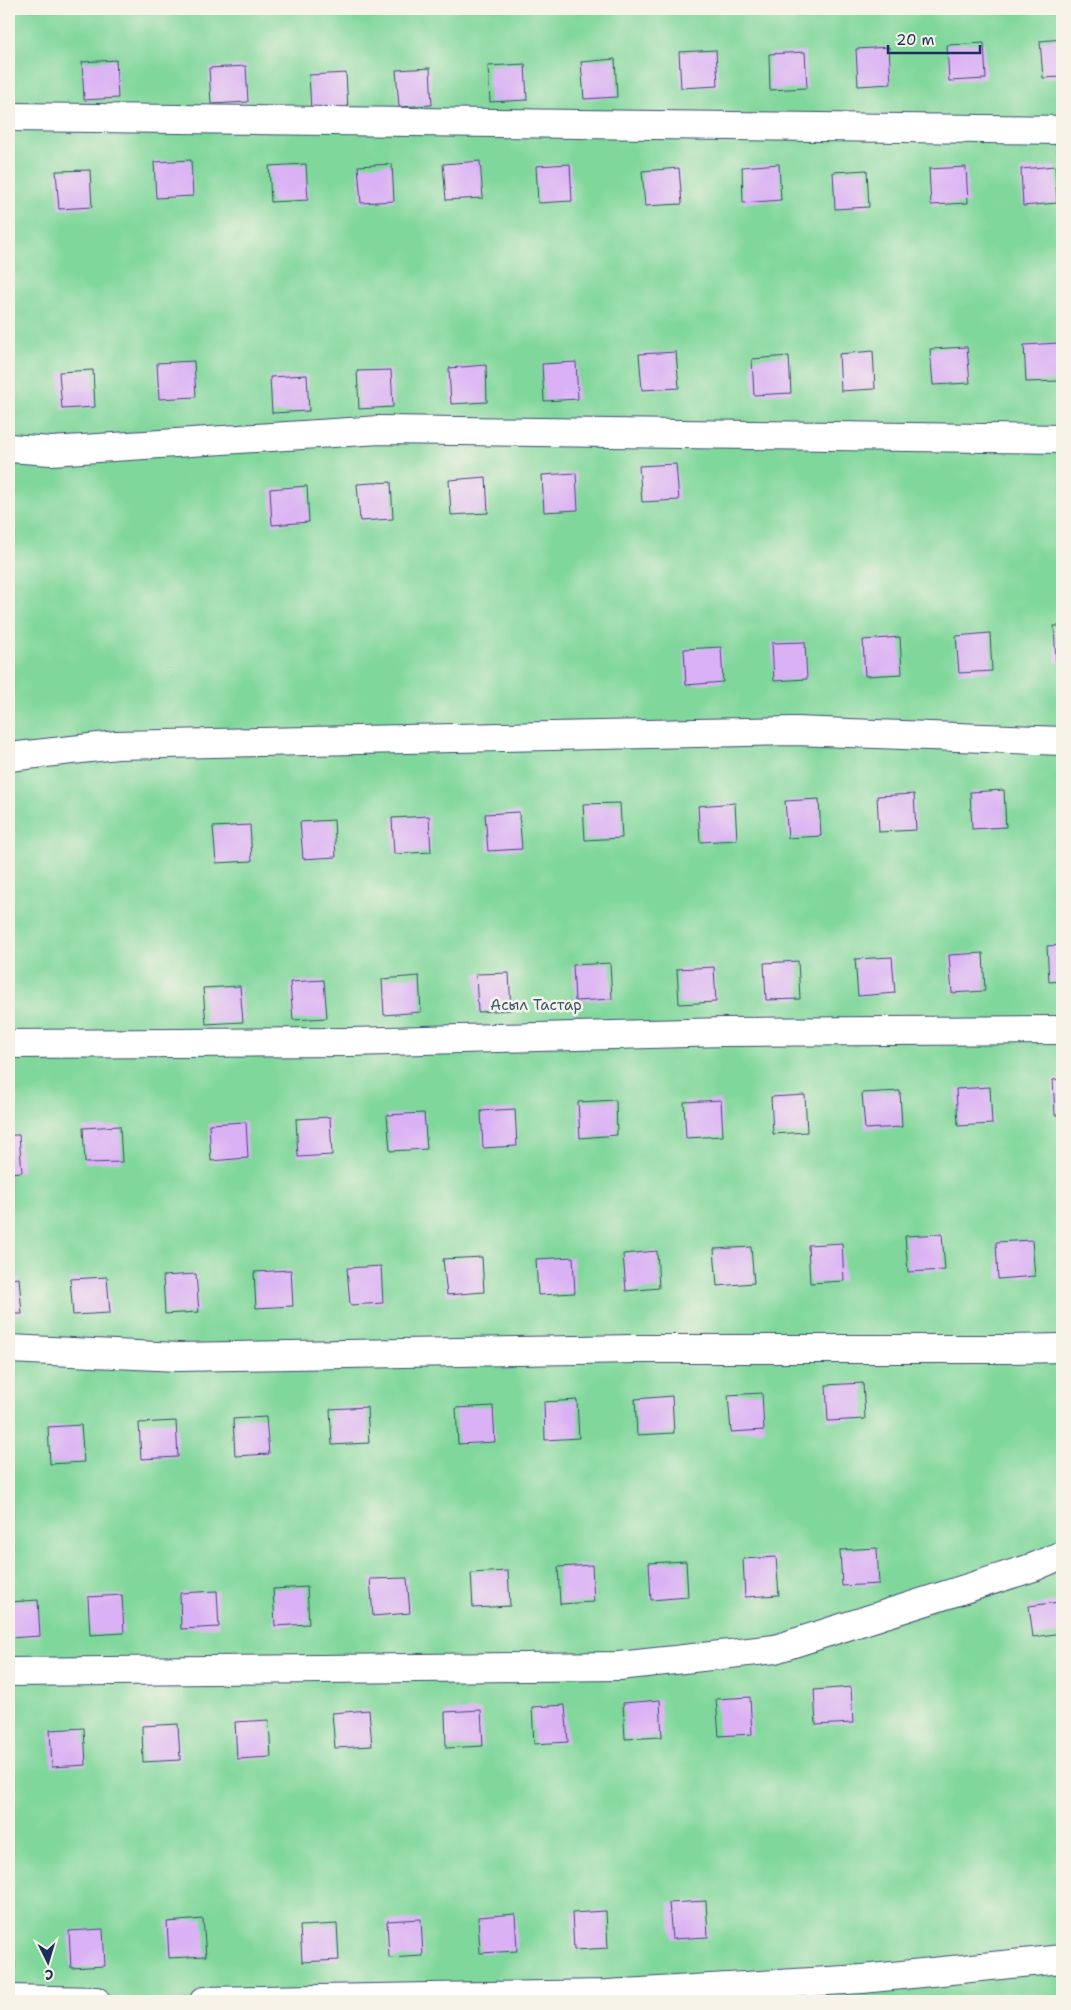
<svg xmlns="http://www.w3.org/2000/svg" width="1071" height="2010" font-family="'Shantell Sans',sans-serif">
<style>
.green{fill:#80d79b;stroke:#4e837c}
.building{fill:#dab1f4}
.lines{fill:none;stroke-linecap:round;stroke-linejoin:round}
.minor-casing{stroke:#3b4b6f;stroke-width:30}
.minor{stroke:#fff;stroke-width:28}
.labels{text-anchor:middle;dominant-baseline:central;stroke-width:5;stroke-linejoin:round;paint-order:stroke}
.park-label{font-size:15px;fill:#34596d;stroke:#f7f3e8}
</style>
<rect width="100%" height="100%" fill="#f7f3e8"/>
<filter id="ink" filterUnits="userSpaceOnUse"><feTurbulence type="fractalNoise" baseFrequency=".02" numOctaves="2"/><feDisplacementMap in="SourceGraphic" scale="10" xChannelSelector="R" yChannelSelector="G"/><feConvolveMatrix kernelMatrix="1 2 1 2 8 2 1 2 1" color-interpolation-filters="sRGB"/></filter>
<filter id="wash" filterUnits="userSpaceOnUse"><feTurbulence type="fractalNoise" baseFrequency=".0096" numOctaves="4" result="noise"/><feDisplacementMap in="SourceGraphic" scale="20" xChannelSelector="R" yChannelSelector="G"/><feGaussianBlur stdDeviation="1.12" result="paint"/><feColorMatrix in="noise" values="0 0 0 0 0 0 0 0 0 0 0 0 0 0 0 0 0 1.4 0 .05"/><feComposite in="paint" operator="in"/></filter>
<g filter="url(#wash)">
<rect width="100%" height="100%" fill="#f3e8d1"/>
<rect class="green" x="9" y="9" width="1053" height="1992"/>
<g id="blocks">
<g class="building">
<path d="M1062 39V77L1043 78 1040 41Z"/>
<path d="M984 43 986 79 949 81 947 45Z"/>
<path d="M889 47 891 84 858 86 856 49Z"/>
<path d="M716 50 718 86 681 88 679 52Z"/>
<path d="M805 52 807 88 770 90 769 54Z"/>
<path d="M9 59H11L12 95H9Z"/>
<path d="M615 59 617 97 584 99 581 62Z"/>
<path d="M116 60 118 98 84 100 82 62Z"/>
<path d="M525 64 527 100 490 102 488 66Z"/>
<path d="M246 66 248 102 211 104 209 68Z"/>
<path d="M430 68 432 105 399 107 396 70Z"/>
<path d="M346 73 348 109 311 111 309 75Z"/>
<path d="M191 160 193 196 156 198 154 162Z"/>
<path d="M480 161 483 198 446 200 443 164Z"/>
<path d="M306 164 308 200 271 202 269 166Z"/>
<path d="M392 164 394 201 361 203 358 166Z"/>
<path d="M570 164 572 201 538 203 536 166Z"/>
<path d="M779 164 781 200 743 203 742 167Z"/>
<path d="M1055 166 1057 203 1023 206 1021 169Z"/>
<path d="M966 167 968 203 931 205 929 169Z"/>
<path d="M679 168 682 204 645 206 642 171Z"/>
<path d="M90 170 92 207 59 209 56 171Z"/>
<path d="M867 170 869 207 835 209 833 172Z"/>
<path d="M1058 343 1060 381 1026 382 1024 345Z"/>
<path d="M967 347 970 383 933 385 930 349Z"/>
<path d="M873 351 875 389 841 391 839 354Z"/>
<path d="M676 352 679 388 642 390 639 354Z"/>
<path d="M789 356 791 393 754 395 752 359Z"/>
<path d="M194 361 196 397 159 399 157 363Z"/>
<path d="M576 362 578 399 544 401 542 364Z"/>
<path d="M486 365 487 402 451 404 449 368Z"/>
<path d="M93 370 95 407 62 409 59 372Z"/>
<path d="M391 370 393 407 359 409 357 371Z"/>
<path d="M307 375 309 411 272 413 270 377Z"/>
<path d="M676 464 679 500 642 502 639 466Z"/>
<path d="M576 473 578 510 544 512 542 475Z"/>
<path d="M486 477 488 513 451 515 449 480Z"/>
<path d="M391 482 393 519 360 521 357 484Z"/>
<path d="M307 486 309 522 272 525 270 489Z"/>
<path d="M1054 626H1062V662H1056Z"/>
<path d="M990 633 992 671 959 673 956 636Z"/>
<path d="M900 637 902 674 865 676 863 640Z"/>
<path d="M805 642 807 679 774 681 772 643Z"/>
<path d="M721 647 723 682 686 685 684 649Z"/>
<path d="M1004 790 1006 827 972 829 970 792Z"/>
<path d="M914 794 916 830 879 832 877 796Z"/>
<path d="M819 799 821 836 788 838 785 801Z"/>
<path d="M620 803 622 838 585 840 583 804Z"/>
<path d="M735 803 737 840 700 842 698 806Z"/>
<path d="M519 812 522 849 488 851 485 814Z"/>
<path d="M429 816 431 852 394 854 392 818Z"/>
<path d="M334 820 336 857 303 859 300 822Z"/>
<path d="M250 825 252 861 216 863 213 827Z"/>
<path d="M1062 945V981L1049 982 1047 946Z"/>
<path d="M983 953 985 991 952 993 949 955Z"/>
<path d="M892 957 895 993 858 996 855 959Z"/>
<path d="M798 961 800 999 766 1000 764 963Z"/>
<path d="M610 963 612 999 575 1001 573 965Z"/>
<path d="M714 967 716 1002 679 1004 677 969Z"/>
<path d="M509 973 511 1010 478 1012 476 974Z"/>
<path d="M419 976 421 1012 384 1015 382 979Z"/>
<path d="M324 980 327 1018 293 1020 290 982Z"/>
<path d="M240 986 243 1022 206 1024 203 988Z"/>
<path d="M1062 1079V1115H1055L1053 1080Z"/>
<path d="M990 1087 992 1124 958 1126 956 1089Z"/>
<path d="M900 1091 902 1127 865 1129 862 1093Z"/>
<path d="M805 1095 807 1132 773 1134 771 1097Z"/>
<path d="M616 1100 617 1135 580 1138 578 1102Z"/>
<path d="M721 1100 723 1136 686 1138 684 1102Z"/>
<path d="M515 1109 517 1146 483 1148 481 1111Z"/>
<path d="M424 1113 427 1149 390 1151 387 1115Z"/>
<path d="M330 1117 332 1155 298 1157 296 1119Z"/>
<path d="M246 1122 248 1158 211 1161 209 1124Z"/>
<path d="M120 1126 122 1162 85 1163 83 1128Z"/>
<path d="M9 1135H19L22 1172 9 1173Z"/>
<path d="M942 1234 945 1270 908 1272 905 1236Z"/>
<path d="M1032 1240 1035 1276 998 1279 996 1242Z"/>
<path d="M842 1243 844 1281 810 1283 808 1245Z"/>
<path d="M751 1247 754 1283 717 1286 714 1249Z"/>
<path d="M657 1251 659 1288 626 1291 623 1254Z"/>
<path d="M482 1257 484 1292 447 1295 443 1259Z"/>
<path d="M573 1257 575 1293 538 1295 536 1259Z"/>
<path d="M381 1266 383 1303 350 1305 347 1268Z"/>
<path d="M291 1270 293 1306 256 1308 254 1272Z"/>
<path d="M196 1274 199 1312 165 1314 163 1276Z"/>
<path d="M107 1277 110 1313 73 1315 70 1279Z"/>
<path d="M19 1278 22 1314H9V1279Z"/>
<path d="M863 1383 865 1419 828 1421 826 1385Z"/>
<path d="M762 1393 764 1430 731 1432 728 1395Z"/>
<path d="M672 1396 674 1433 637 1435 635 1399Z"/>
<path d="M577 1400 579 1438 545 1440 544 1402Z"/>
<path d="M493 1406 495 1442 458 1444 456 1408Z"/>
<path d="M367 1407 369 1443 332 1445 330 1409Z"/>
<path d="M266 1417 269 1454 235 1456 233 1419Z"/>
<path d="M176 1421 178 1457 141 1459 139 1423Z"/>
<path d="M81 1425 84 1462 50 1464 48 1427Z"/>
<path d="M877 1548 879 1584 842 1586 840 1550Z"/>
<path d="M776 1557 779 1595 745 1597 743 1559Z"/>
<path d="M686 1561 688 1597 651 1600 649 1563Z"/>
<path d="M592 1565 594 1602 560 1604 558 1567Z"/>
<path d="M508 1571 510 1606 473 1608 471 1573Z"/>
<path d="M407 1578 410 1613 373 1616 370 1579Z"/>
<path d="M307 1587 309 1624 275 1626 273 1589Z"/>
<path d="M217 1591 219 1627 181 1629 180 1593Z"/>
<path d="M122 1595 124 1633 90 1635 88 1597Z"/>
<path d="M38 1600 40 1636 9 1638V1602Z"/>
<path d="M1059 1602 1062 1633 1033 1637 1029 1606Z"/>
<path d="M851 1687 853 1723 816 1725 814 1690Z"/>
<path d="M750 1697 752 1734 719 1736 716 1699Z"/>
<path d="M660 1700 662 1737 625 1739 623 1703Z"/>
<path d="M565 1705 568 1742 534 1744 532 1707Z"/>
<path d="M369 1710 372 1746 335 1748 332 1713Z"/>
<path d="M481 1710 483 1746 446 1748 445 1712Z"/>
<path d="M269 1720 271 1757 237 1759 235 1722Z"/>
<path d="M178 1724 180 1760 143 1762 142 1726Z"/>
<path d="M84 1728 86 1765 52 1767 50 1730Z"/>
<path d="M706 1901 708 1937 672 1939 669 1903Z"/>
<path d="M606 1911 608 1948 574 1950 572 1913Z"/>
<path d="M515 1914 517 1951 480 1953 478 1917Z"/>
<path d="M203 1919 206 1956 169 1958 167 1922Z"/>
<path d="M421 1919 423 1956 389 1958 387 1921Z"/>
<path d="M337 1924 339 1960 302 1962 300 1926Z"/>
<path d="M103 1929 105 1966 71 1968 69 1931Z"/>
<path d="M9 1933H13L15 1969H9Z"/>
</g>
</g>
</g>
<g filter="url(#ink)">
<use href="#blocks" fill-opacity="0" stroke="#3b4b6f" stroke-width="1"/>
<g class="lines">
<g class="minor-casing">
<g id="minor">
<path d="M9 117 1062 130"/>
<path d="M9 448 51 451 380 430 1062 439"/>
<path d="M9 757 117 745 795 731 1062 741"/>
<path d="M9 1044 351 1042 724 1032 1062 1030"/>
<path d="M9 1349 178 1357 636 1349H1007L1062 1348"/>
<path d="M9 1672 619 1666 775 1649 1034 1567 1062 1555"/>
<path d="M9 1999 96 2001"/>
<path d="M204 2001 607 1994 862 1979 1062 1959"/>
</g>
</g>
<use href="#minor" class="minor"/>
</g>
</g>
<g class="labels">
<g class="park-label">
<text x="536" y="1005">Асыл Тастар</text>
</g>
</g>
<rect width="1071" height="2010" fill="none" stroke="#f7f3e8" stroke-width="30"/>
<g transform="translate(48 1962) rotate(175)" stroke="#f7f3e8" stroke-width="4" paint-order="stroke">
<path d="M0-4L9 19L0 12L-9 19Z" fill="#1b2f5e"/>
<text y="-8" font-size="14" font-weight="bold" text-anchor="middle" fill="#1b2f5e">С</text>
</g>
<path d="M888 45v8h92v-8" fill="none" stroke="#1b2f5e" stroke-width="2.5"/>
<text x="896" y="45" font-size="15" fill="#1b2f5e" stroke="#f7f3e8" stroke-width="4" paint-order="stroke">20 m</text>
</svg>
